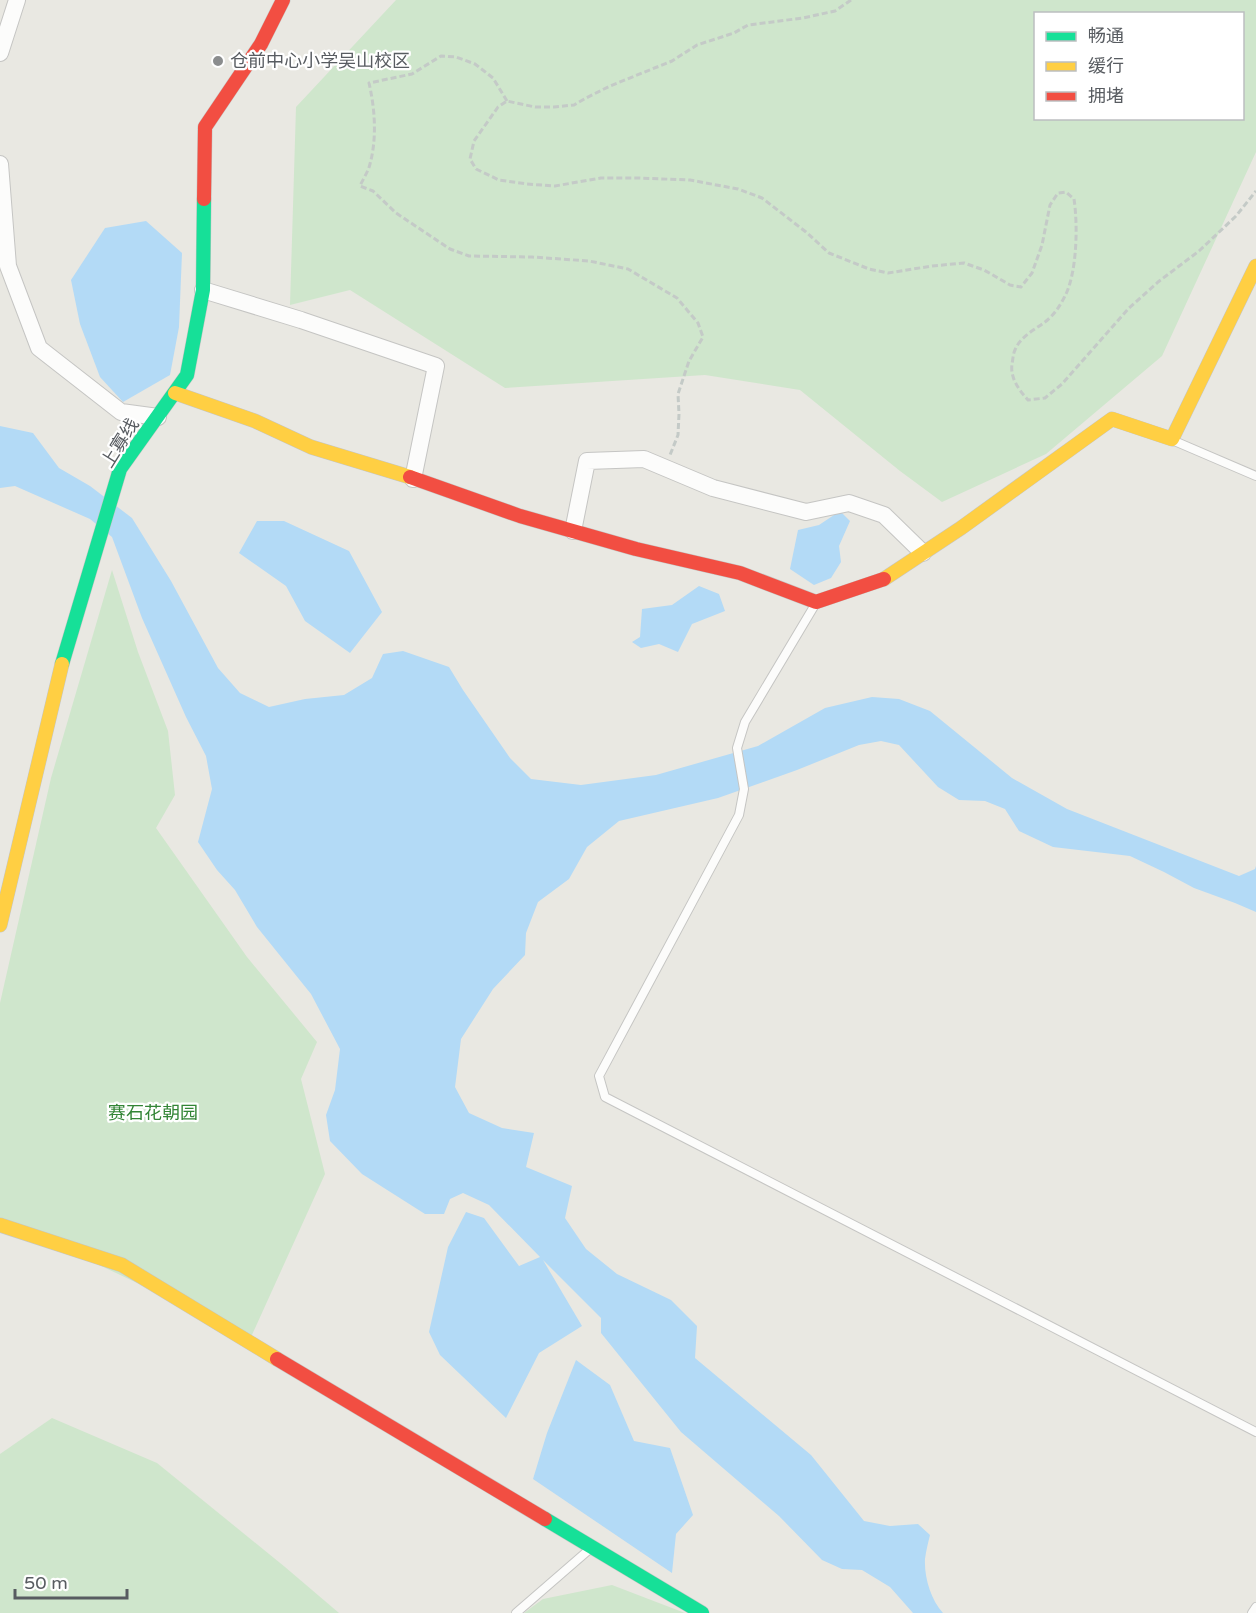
<svg xmlns="http://www.w3.org/2000/svg" width="1256" height="1613" font-family="'Varela Round','Noto Sans SC',sans-serif">
<style>
.green{fill:#cfe6cc;fill-rule:evenodd}
.water{fill:#b3daf6}
.lines{fill:none;stroke-linecap:round;stroke-linejoin:round}
.lane-casing{stroke:#c5c5c3;stroke-width:10}
.street-casing{stroke:#c5c5c3;stroke-width:18}
.fast-casing{stroke:#c5c6c4;stroke-width:15}
.slow-casing{stroke:#c5c6c4;stroke-width:15}
.jam-casing{stroke:#c5c6c4;stroke-width:15}
.path{stroke:#c4cac7;stroke-width:3;stroke-dasharray:6 3;stroke-linecap:butt}
.lane{stroke:#fcfcfb;stroke-width:8}
.street{stroke:#fcfcfb;stroke-width:16}
.fast{stroke:#16e098;stroke-width:14}
.slow{stroke:#ffcf43;stroke-width:14}
.jam{stroke:#f24e42;stroke-width:14}
.poi-dot{fill:#8b8d8e;stroke:#fff;stroke-width:2}
.labels{text-anchor:middle;dominant-baseline:central;stroke-width:4.5;stroke-linejoin:round;paint-order:stroke}
.poi-label{font-size:18px;fill:#585c61;stroke:#fff;text-anchor:start}
.street-label{font-size:18px;fill:#585c61;stroke:#fff}
.park-label{font-size:18px;fill:#338536;stroke:#fff}
</style>
<rect width="100%" height="100%" fill="#e9e8e2"/>
<g class="green">
<path d="M396 0H1256V152L1162 356 1046 454 942 502 900 471 800 390 705 375 505 388 350 290 290 305 296 107ZM1036 14H1242V118H1036Z"/>
<path d="M112 570 138 652 168 731 175 795 156 828 247 957 317 1042 301 1079 325 1174 251 1337 0 1218V1003L51 778Z"/>
<path d="M52 1418 157 1463 285 1567 339 1613H0V1454Z"/>
<path d="M612 1585 685 1613H524L543 1599Z"/>
</g>
<g class="water">
<path d="M146 221 182 253 179 327 170 375 123 402 100 377 80 324 71 280 105 228Z"/>
<path d="M0 426 33 433 59 468 90 486 132 518 171 581 218 668 240 693 269 707 305 699 344 695 372 678 383 654 403 651 449 667 463 690 510 758 531 779 581 785 656 775 758 746 825 708 872 697 899 699 930 711 1012 778 1067 809 1239 876 1255 869 1256 866V912L1235 903 1194 888 1164 872 1130 856 1053 847 1019 831 1005 809 985 801 959 800 938 787 899 745 881 741 859 745 797 770 718 798 619 821 587 847 569 879 538 902 526 933 525 955 493 989 461 1039 455 1087 469 1113 502 1128 534 1133 526 1167 572 1186 565 1218 586 1249 617 1274 671 1300 697 1326 695 1358 811 1455 864 1521 890 1526 918 1524 930 1535C928 1543 926 1551 925 1559 924 1577 931 1600 943 1613H913L890 1587 862 1570 842 1569 822 1560 779 1516 681 1432 601 1333V1318L543 1260 582 1326 539 1353 506 1418 440 1355 429 1332 448 1247 466 1212 484 1218 519 1266 540 1257 489 1205 463 1193 450 1199 444 1214H425L362 1174 330 1141 326 1115 335 1090 340 1049 311 994 257 927 235 890 217 870 198 842 212 789 206 756 186 717 142 618 112 537 90 519 15 486 0 488Z"/>
<path d="M840 511 850 521 839 546 841 562 831 578 814 585 790 569 798 530 819 525Z"/>
<path d="M257 521H284L349 551 382 612 350 653 305 621 286 586 239 553Z"/>
<path d="M699 586 719 594 725 611 692 624 678 652 659 644 641 648 632 642 640 637 642 609 672 605Z"/>
<path d="M576 1360 610 1385 634 1441 670 1448 693 1515 676 1534 672 1573 533 1479 547 1433Z"/>
</g>
<g class="lines">
<g class="lane-casing">
<g id="lane">
<path d="M1172 440 1256 476"/>
<path d="M816 603 745 722 737 748 744 789 739 815 599 1076 605 1097 1256 1432"/>
<path d="M516 1613 591 1548"/>
<path d="M1252 1613 1256 1607"/>
</g>
</g>
<g class="street-casing">
<g id="street">
<path d="M0 53 17 0"/>
<path d="M0 164 8 266 39 348 121 412 158 417"/>
<path d="M203 290 301 320 436 366 413 479"/>
<path d="M573 531 587 461 644 459 713 488 806 512 849 503 884 515 923 553"/>
</g>
</g>
<g class="fast-casing">
<g id="fast">
<path d="M62 664 120 469 187 375 203 290 204 199"/>
<path d="M545 1519 702 1613"/>
</g>
</g>
<g class="slow-casing">
<g id="slow">
<path d="M175 393 255 421 311 447 410 477"/>
<path d="M884 579 961 528 1112 419 1172 439 1256 266"/>
<path d="M0 925 62 664"/>
<path d="M0 1225 122 1265 277 1359"/>
</g>
</g>
<g class="jam-casing">
<g id="jam">
<path d="M204 199 205 127 261 44 283 0"/>
<path d="M410 477 520 516 636 549 740 573 816 602 884 579"/>
<path d="M277 1359 545 1519"/>
</g>
</g>
<g class="path">
<path d="M851 0 835 11 803 18 748 25 734 33 697 45 672 61 610 86 586 98 574 105 554 107H535L507 101 498 107 474 141 470 159 476 169 499 180 527 184 555 186 601 178H638L690 180 738 189 762 198 806 232 829 253 869 269 888 273 932 266 964 263 984 270 1010 285 1021 287 1032 273 1042 245 1050 205 1058 193 1066 192 1074 199C1078 225 1077 273 1065 296 1060 306 1054 315 1045 322 1034 330 1020 337 1015 350 1013 354 1013 359 1012 364 1010 378 1019 390 1028 400L1045 398 1062 384 1129 308 1158 282 1199 251 1236 216 1256 191"/>
<path d="M507 101 493 78 475 64 456 57 441 56 412 74 369 83C375 109 377 138 370 164 368 172 363 179 360 186L373 191 396 213 450 249 469 256 532 257 589 261 628 269 677 298 698 323 703 337 689 361 678 394 679 414 678 435 670 455"/>
</g>
<use href="#lane" class="lane"/>
<use href="#street" class="street"/>
<use href="#fast" class="fast"/>
<use href="#slow" class="slow"/>
<use href="#jam" class="jam"/>
</g>
<circle class="poi-dot" cx="218" cy="61" r="6"/>
<g class="labels">
<g class="poi-label">
<text x="230" y="61">仓前中心小学吴山校区</text>
</g>
<g class="street-label">
<text transform="translate(120 443) rotate(-58)">上寡线</text>
</g>
<g class="park-label">
<text x="153" y="1113">赛石花朝园</text>
</g>
</g>
<rect x="1034" y="12" width="210" height="108" fill="#ffffff" stroke="#bcbec0" stroke-width="1.5"/>
<rect x="1046" y="32" width="30" height="9" fill="#16e098" stroke="#bcbec0" stroke-width="1.5"/>
<text x="1088" y="42" font-size="18" fill="#585c61">畅通</text>
<rect x="1046" y="62" width="30" height="9" fill="#ffcf43" stroke="#bcbec0" stroke-width="1.5"/>
<text x="1088" y="72" font-size="18" fill="#585c61">缓行</text>
<rect x="1046" y="92" width="30" height="9" fill="#f24e42" stroke="#bcbec0" stroke-width="1.5"/>
<text x="1088" y="102" font-size="18" fill="#585c61">拥堵</text>
<path d="M15 1589v9h112v-9" fill="none" stroke="#585c61" stroke-width="3"/>
<text x="24" y="1589" font-size="18" fill="#585c61" stroke="#ffffff" stroke-width="4.5" paint-order="stroke">50 m</text>
</svg>
